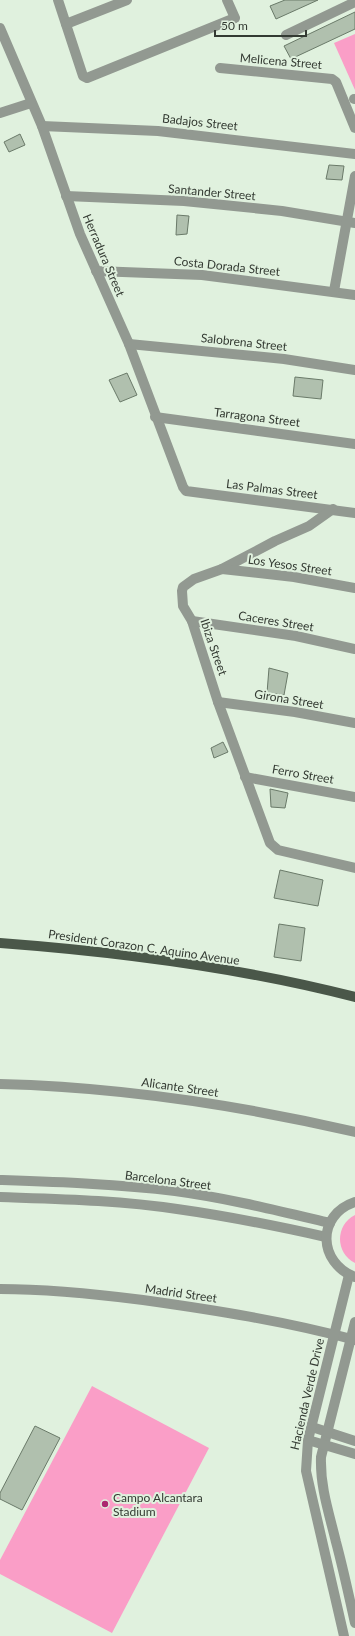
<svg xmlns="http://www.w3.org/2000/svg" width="355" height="1636" font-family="Lato,sans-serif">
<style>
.green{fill:#fa9ec7}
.building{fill:#b0c0ae;stroke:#6a7a69}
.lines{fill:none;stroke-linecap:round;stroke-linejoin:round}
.minor{stroke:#929991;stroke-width:10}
.major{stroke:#4a5749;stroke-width:10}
.poi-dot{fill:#ab2770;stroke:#e0f1de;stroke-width:1.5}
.labels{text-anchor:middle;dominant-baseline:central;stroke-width:4;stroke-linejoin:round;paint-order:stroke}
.street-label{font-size:12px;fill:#333a32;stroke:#e0f1de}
.poi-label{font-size:12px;fill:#333a32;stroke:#e0f1de;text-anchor:start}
</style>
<rect width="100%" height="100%" fill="#e0f1de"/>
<g class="green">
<path d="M355 34V90L334 43Z"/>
<path d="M355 1215V1263C335 1253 335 1225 355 1215Z"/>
<path d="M92 1386 209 1448 112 1633 0 1574V1560Z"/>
</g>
<g class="building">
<path d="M285 0H318L276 19 270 6Z"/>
<path d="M355 12V29L291 59 284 46Z"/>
<path d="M20 134 25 145 9 152 4 142Z"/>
<path d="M329 165 344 166 342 180 326 179Z"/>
<path d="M177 215 189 216 187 234 176 235Z"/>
<path d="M127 373 137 395 120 402 109 380Z"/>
<path d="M295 377 323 380 321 399 293 396Z"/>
<path d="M269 668 288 673 284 695 267 693Z"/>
<path d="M223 742 228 752 214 758 211 748Z"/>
<path d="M270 789 288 793 285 808 271 807Z"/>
<path d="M280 870 323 880 318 906 274 898Z"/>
<path d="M279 924 305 928 301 961 274 957Z"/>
<path d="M35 1426 60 1438 22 1510 0 1499V1493Z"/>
</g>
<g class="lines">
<g class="minor">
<path d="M58 0 83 76 87 78 235 18 227 0"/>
<path d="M66 24 127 0"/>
<path d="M0 28 42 126 80 234 129 344 183 487 186 491 355 513"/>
<path d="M286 35 355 2"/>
<path d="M220 68 332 79 336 82 355 128"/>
<path d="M354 99H355"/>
<path d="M0 113 31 103"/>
<path d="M42 126 158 131 355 154"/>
<path d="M66 196 184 201 282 211 355 223"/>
<path d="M96 271 202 275 355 295"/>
<path d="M334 291 355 176"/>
<path d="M129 344 284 359 355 370"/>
<path d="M155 417 355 444"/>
<path d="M333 509 309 526 275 541 222 569 194 579 183 587 182 591 183 606 192 621 218 702 270 843 278 850 355 868"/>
<path d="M222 569 294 577 355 588"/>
<path d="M192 621 296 636 355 649"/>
<path d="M218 702 295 712 355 723"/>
<path d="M245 777 355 797"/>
<path d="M0 1084C119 1087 239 1105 355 1132"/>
<path d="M0 1180C58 1182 118 1184 175 1191 227 1198 279 1211 330 1223"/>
<path d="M0 1197C59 1199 118 1200 177 1209 227 1216 277 1226 326 1237"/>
<path d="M355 1202C316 1215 318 1263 355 1277"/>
<path d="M0 1289C48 1289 96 1294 143 1300 214 1310 285 1321 355 1340"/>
<path d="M355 1322 321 1457C320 1487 329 1513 336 1542 343 1568 349 1596 355 1623"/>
<path d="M312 1427 355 1441"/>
<path d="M308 1440 355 1454"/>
<path d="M344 1636 306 1471 308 1440 349 1275"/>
</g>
<path class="major" d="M0 943C120 952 239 967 355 997"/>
</g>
<circle class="poi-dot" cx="105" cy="1504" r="4"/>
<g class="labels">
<g class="street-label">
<text transform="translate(281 61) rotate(5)">Melicena Street</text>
<text transform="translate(200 122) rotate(6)">Badajos Street</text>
<text transform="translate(212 192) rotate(5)">Santander Street</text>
<text transform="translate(104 255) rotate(67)">Herradura Street</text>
<text transform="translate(227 266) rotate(6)">Costa Dorada Street</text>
<text transform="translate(244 342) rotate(6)">Salobrena Street</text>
<text transform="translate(257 417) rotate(7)">Tarragona Street</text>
<text transform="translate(272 489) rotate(7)">Las Palmas Street</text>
<text transform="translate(290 565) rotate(8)">Los Yesos Street</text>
<text transform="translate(276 621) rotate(9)">Caceres Street</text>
<text transform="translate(214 647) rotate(71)">Ibiza Street</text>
<text transform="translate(289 699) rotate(9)">Girona Street</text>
<text transform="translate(303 774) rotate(10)">Ferro Street</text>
<text transform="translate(144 947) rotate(8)">President Corazon C. Aquino Avenue</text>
<text transform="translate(180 1087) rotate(8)">Alicante Street</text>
<text transform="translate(168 1180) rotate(7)">Barcelona Street</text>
<text transform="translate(181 1293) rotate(8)">Madrid Street</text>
<text transform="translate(307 1394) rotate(-77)">Hacienda Verde Drive</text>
</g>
<g class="poi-label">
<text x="113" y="1497">Campo Alcantara<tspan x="113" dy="14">Stadium</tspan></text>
</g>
</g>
<path d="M215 30v6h91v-6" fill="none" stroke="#333a32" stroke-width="2"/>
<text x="221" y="30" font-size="12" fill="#333a32" stroke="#e0f1de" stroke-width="3" paint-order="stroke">50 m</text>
</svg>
